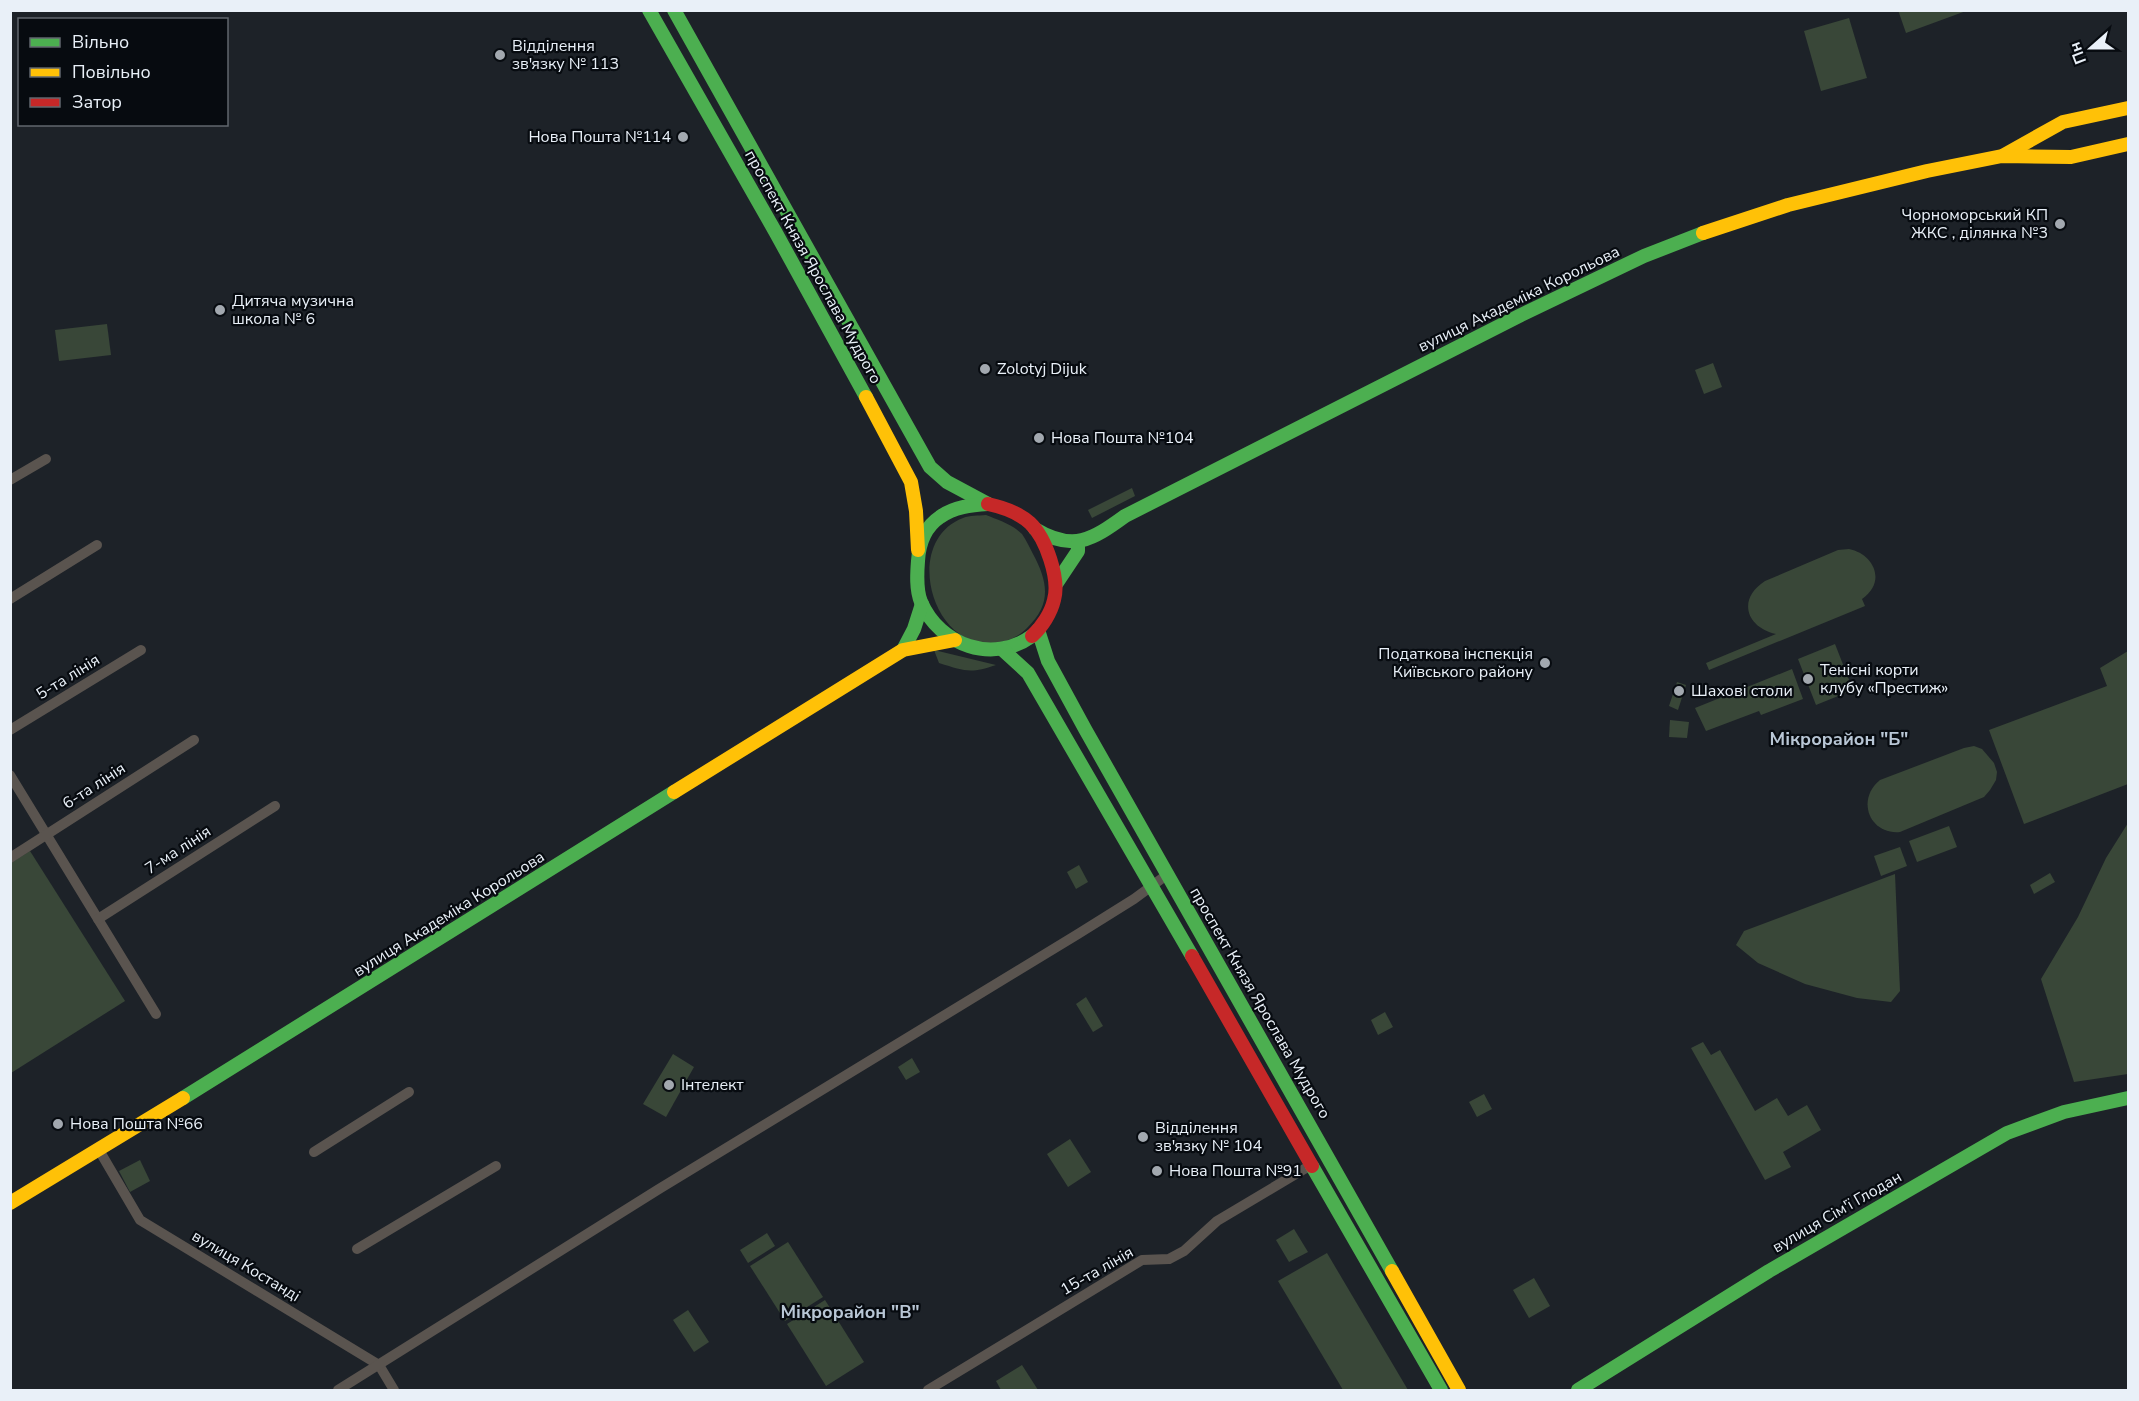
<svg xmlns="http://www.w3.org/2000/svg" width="2139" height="1401" font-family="'Nunito Sans',sans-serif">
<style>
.green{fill:#394738}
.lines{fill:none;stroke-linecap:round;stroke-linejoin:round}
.street{stroke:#5a544f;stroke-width:10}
.fast{stroke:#4caf50;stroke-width:14}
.slow{stroke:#ffc107;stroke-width:14}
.jam{stroke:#c62828;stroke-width:14}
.poi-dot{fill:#a2a8af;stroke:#070b10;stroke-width:2}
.labels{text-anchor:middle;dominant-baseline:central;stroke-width:4.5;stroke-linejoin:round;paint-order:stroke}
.poi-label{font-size:16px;fill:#e9f0f8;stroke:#070b10;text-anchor:start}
.street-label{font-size:16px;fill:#e9f0f8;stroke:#070b10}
.neighbourhood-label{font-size:18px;font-weight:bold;fill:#b8c6d5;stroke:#070b10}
</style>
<rect width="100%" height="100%" fill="#1d2228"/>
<g class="green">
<path d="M1898 10H1966V11L1906 33Z"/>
<path d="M1849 18 1867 78 1821 91 1804 31Z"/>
<path d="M107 324 111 355 59 361 55 330Z"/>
<path d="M1713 363 1722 387 1704 394 1695 370Z"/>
<path d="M1132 488 1135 496 1092 518 1088 510Z"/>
<path d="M986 515C998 520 1012 524 1022 534 1026 540 1030 548 1033 554 1048 582 1052 604 1027 628 1018 637 1007 642 995 643 931 651 902 541 963 518 970 515 978 516 986 515Z"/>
<path d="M1849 549C1874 554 1887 582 1862 599L1865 606 1709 670 1706 663 1776 634C1746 627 1737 599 1765 581L1838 550Z"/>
<path d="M1835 644 1853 690 1816 705 1798 659Z"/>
<path d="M934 650 996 665C970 674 965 671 939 663Z"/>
<path d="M2128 651V784L2024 824 1989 730 2107 686 2100 668Z"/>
<path d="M1792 669 1803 699 1761 715 1759 711 1706 731 1695 708Z"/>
<path d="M1677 682 1686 685 1678 710 1669 706Z"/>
<path d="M1670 720 1689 722 1687 738 1669 737Z"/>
<path d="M1974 746 1982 749 1994 763 1997 772 1996 780 1990 790 1984 797 1900 832C1869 835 1856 799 1880 780L1964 748Z"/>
<path d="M2128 823V1074L2074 1082 2041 979 2078 917 2106 858Z"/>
<path d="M1949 826 1957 847 1917 862 1909 841Z"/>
<path d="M1900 847 1907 866 1881 876 1874 856Z"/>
<path d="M30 851 125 1001 11 1073V863Z"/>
<path d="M1079 865 1088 882 1076 889 1067 872Z"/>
<path d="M2050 873 2055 882 2034 894 2030 885Z"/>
<path d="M1895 874 1900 991 1891 1002 1857 998 1805 984 1758 963 1736 945 1744 931Z"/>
<path d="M1086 997 1103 1026 1093 1032 1076 1004Z"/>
<path d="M1385 1012 1393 1027 1378 1035 1371 1020Z"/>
<path d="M1703 1042 1711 1055 1720 1050 1755 1111 1777 1098 1788 1116 1807 1105 1821 1130 1783 1152 1791 1167 1765 1180 1691 1048Z"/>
<path d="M673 1054 694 1067 666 1117 643 1104Z"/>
<path d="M912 1058 920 1072 906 1080 898 1067Z"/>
<path d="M1484 1094 1492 1109 1477 1117 1469 1102Z"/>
<path d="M1070 1139 1091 1172 1068 1187 1047 1154Z"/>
<path d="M140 1160 150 1181 130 1192 119 1171Z"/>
<path d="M1294 1229 1308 1252 1289 1262 1276 1240Z"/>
<path d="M767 1233 775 1246 748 1263 740 1250Z"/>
<path d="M788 1242 823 1297 785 1321 750 1266Z"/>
<path d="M1327 1253 1408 1390H1343L1278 1281Z"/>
<path d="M1534 1278 1550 1306 1529 1318 1513 1290Z"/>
<path d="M825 1300 864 1362 826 1386 787 1324Z"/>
<path d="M688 1310 709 1342 694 1352 673 1320Z"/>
<path d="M1022 1365 1038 1390H1001L996 1381Z"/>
</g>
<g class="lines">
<g class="street">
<path d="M10 480 46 459"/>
<path d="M10 599 97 545"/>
<path d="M10 730 141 650"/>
<path d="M10 775 156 1014"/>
<path d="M10 858 194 740"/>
<path d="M98 919 275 806"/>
<path d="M99 1150 140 1220 379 1365 394 1390"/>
<path d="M314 1152 409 1092"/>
<path d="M357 1249 496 1166"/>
<path d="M338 1390 659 1189 1078 934 1134 899 1168 874"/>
<path d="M928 1390 1142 1260 1169 1259 1184 1251 1217 1221 1311 1165"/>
</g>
<g class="fast">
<path d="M649 10 776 233 866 397"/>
<path d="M674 10 930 467 947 482 988 504"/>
<path d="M988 504C971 505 954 507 940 517 925 527 919 544 918 561 917 574 916 590 921 602 940 646 993 664 1032 636"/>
<path d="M1035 529C1073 552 1092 540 1125 516L1521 315 1644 256 1703 233"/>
<path d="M1056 584 1078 551V543"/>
<path d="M1038 630 1048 661 1085 729 1392 1271"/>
<path d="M903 650 914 629 922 604"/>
<path d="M1003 650 1028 673 1192 956"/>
<path d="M183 1098 674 792"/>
<path d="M1312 1166 1441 1390"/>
<path d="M1578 1390 1769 1271 2007 1133 2064 1112 2128 1098"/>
</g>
<g class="slow">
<path d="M2004 155 2063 122 2128 108"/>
<path d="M1703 233 1788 205 1927 171 2002 156 2071 157 2128 144"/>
<path d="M866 397 911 482 916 511 918 550"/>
<path d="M674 792 903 650 955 640"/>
<path d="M10 1203 183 1098"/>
<path d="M1392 1271 1459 1390"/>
</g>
<g class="jam">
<path d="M988 504C1002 507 1019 513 1030 523 1046 538 1060 579 1054 600 1051 613 1042 627 1032 636"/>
<path d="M1192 956 1312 1166"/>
</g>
</g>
<g class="poi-dot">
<circle cx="500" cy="55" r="6"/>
<circle cx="683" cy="137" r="6"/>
<circle cx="2060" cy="224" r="6"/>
<circle cx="220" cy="310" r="6"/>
<circle cx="985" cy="369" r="6"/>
<circle cx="1039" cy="438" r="6"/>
<circle cx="1545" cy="663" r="6"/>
<circle cx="1808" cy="679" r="6"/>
<circle cx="1679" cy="691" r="6"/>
<circle cx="669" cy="1085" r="6"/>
<circle cx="58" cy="1124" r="6"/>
<circle cx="1143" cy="1137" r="6"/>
<circle cx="1157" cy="1171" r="6"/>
</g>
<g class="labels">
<g class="poi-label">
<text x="512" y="46">Відділення<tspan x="512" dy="18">зв'язку № 113</tspan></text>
<text x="671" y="137" text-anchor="end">Нова Пошта №114</text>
<text x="2048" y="215" text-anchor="end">Чорноморський КП<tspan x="2048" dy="18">ЖКС , ділянка №3</tspan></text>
<text x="232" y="301">Дитяча музична<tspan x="232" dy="18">школа № 6</tspan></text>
<text x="997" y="369">Zolotyj Dijuk</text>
<text x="1051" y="438">Нова Пошта №104</text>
<text x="1533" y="654" text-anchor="end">Податкова інспекція<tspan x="1533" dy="18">Київського району</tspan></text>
<text x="1820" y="670">Тенісні корти<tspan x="1820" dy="18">клубу «Престиж»</tspan></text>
<text x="1691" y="691">Шахові столи</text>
<text x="681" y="1085">Інтелект</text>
<text x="70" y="1124">Нова Пошта №66</text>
<text x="1155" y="1128">Відділення<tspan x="1155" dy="18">зв'язку № 104</tspan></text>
<text x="1169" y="1171">Нова Пошта №91</text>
</g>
<g class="street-label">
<text transform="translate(813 267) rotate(61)">проспект Князя Ярослава Мудрого</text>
<text transform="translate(1519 299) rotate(-26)">вулиця Академіка Корольова</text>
<text transform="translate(68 677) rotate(-32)">5-та лінія</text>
<text transform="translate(94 786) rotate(-33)">6-та лінія</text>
<text transform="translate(178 850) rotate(-33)">7-ма лінія</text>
<text transform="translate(449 914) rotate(-32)">вулиця Академіка Корольова</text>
<text transform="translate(1260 1003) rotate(60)">проспект Князя Ярослава Мудрого</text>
<text transform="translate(1837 1212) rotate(-30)">вулиця Сім'ї Глодан</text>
<text transform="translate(246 1266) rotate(31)">вулиця Костанді</text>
<text transform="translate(1097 1271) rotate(-30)">15-та лінія</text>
</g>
<g class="neighbourhood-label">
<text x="1839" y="739">Мікрорайон "Б"</text>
<text x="850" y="1312">Мікрорайон "В"</text>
</g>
</g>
<rect width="2139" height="1401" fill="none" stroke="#e9f0f8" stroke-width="24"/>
<rect x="18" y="18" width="210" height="108" fill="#070b10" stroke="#61676d" stroke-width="1.5"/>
<rect x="30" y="38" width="30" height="9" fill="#4caf50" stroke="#61676d" stroke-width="1.5"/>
<text x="72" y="48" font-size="18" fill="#e9f0f8">Вільно</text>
<rect x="30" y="68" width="30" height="9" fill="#ffc107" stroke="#61676d" stroke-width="1.5"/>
<text x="72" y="78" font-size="18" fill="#e9f0f8">Повільно</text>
<rect x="30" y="98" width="30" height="9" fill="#c62828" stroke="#61676d" stroke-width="1.5"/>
<text x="72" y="108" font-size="18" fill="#e9f0f8">Затор</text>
<g transform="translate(2091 48) rotate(249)" stroke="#070b10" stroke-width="4.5" paint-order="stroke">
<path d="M0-4.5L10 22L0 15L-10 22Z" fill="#e9f0f8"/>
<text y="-9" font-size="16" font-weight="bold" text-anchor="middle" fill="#e9f0f8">Пн</text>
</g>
</svg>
